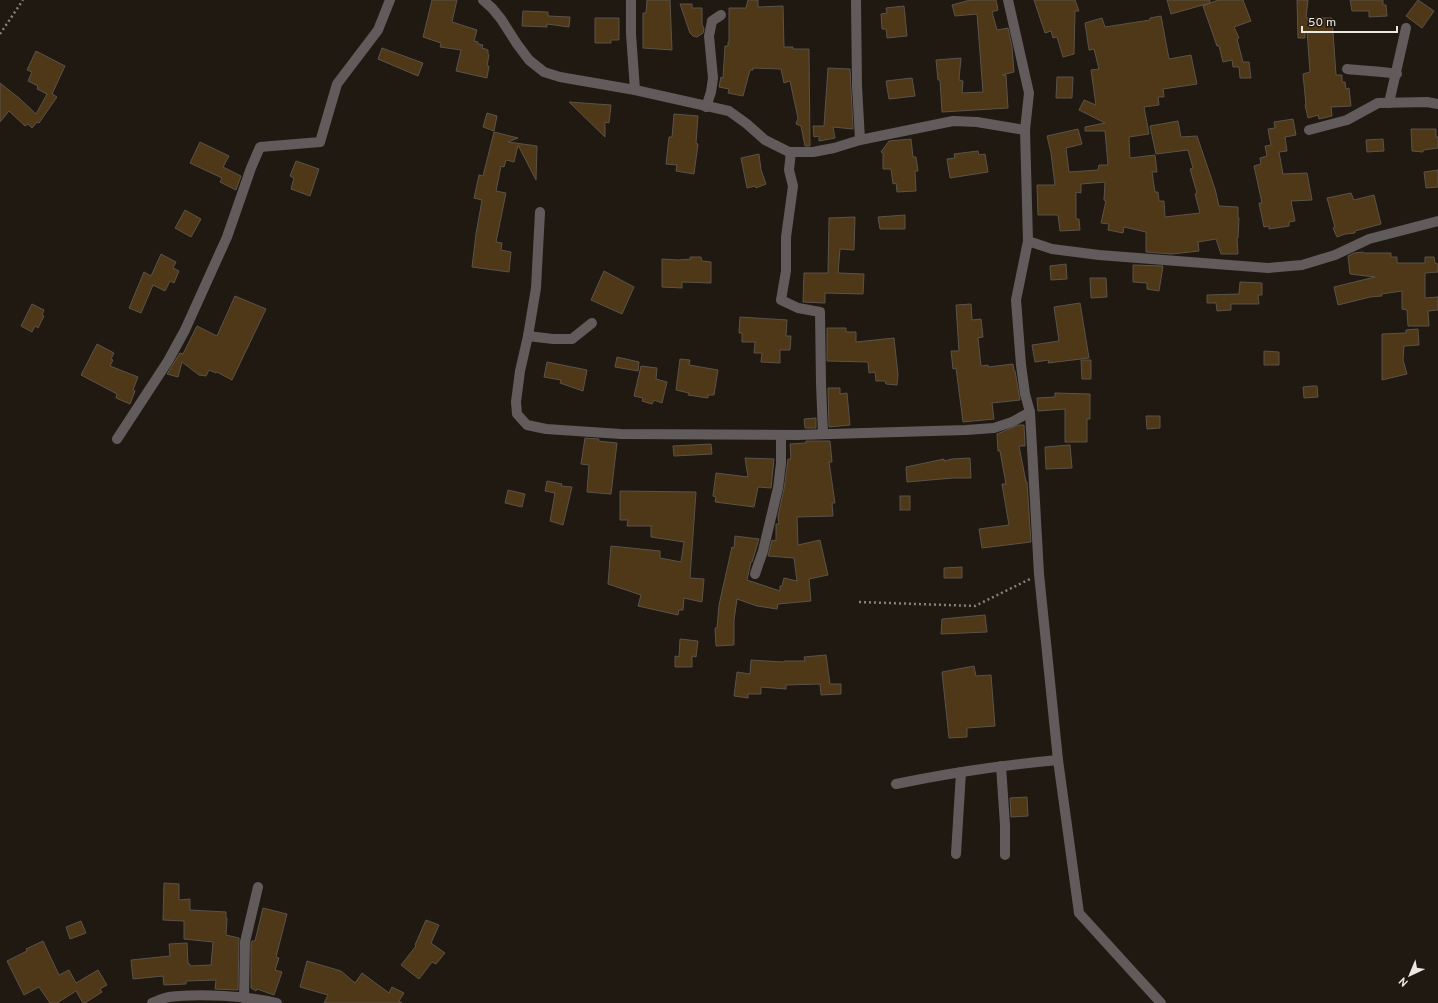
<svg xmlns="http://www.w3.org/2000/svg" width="1438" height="1003" font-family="Overpass,sans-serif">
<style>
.building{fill:#4e3818;stroke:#5b5349}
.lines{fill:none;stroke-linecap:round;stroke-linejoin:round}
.path{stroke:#86817a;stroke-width:2.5;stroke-dasharray:2 3;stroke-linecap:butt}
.street{stroke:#625b5c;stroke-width:10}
</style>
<rect width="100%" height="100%" fill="#201911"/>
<g class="building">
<path d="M432 0H457L452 22 477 30 474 41 478 42V44L483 45 482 48 488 50V54L489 55 487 66H489L487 78 456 71 461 50 440 47 441 43 423 37Z"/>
<path d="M647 0H670L672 50 643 48V13H646Z"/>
<path d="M748 0H758V7L783 6 784 47H793V49H809L810 146H805L801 126 796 124 798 118 790 81 784 83 781 69 753 68V70H750L743 96 728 93 729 89 719 87 721 77 723 78 725 46H728V42H729V8H746Z"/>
<path d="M970 0H996L998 10 992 12 997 30 1008 28 1012 47 1014 72 1002 75H1006L1008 108 942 112 940 80H938L936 60 961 58 959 80 963 81 962 93 983 92 977 14 955 16 952 5Z"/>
<path d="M1034 0H1075L1079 11H1075L1074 54 1063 57 1057 37 1053 38 1051 31 1045 33Z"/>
<path d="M1167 0H1210V3L1171 14Z"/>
<path d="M1218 0H1243L1251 21 1234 27 1239 38 1237 39 1243 62H1249L1251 78H1240L1239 67H1233L1232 60 1223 62 1219 46H1217L1203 6Z"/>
<path d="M1297 0H1308L1306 18H1332L1336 75H1342V82H1345L1346 89 1349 88 1351 106 1331 107 1332 116 1319 119 1318 115 1308 118 1305 105H1306L1303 74 1310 72 1307 31 1305 32V38H1298Z"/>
<path d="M1350 0H1383V5H1386L1387 16 1369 17V11H1352Z"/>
<path d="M1418 0 1434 11 1422 28 1406 16Z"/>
<path d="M680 4H692V8H702V24L704 29 703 33 697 37 693 36 690 33Z"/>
<path d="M904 6 907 36 887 38 886 29H882L881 14 887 13 886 8Z"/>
<path d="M523 11 548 12V16L570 17 569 27 547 24V27L522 26Z"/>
<path d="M1161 16 1169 59 1191 55 1197 84 1163 89 1164 97H1158L1159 105 1144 107 1149 134 1129 137 1130 158 1155 155 1157 172H1152L1155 192H1158L1159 201H1164L1165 217 1200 213 1195 194 1197 193 1190 169 1193 168 1188 150 1156 154 1150 126 1178 121 1181 137 1197 136 1215 189 1219 206 1238 207V218H1239L1238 238H1237L1238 254H1221L1216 239 1198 242 1199 251 1172 254 1146 252V232L1124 227 1123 233 1108 230 1109 224 1101 223 1106 201 1104 200 1105 182 1081 184V193L1076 192V219H1079L1080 230 1060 231 1058 215H1038L1037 185H1055L1051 153 1047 136 1078 129 1082 144 1066 148 1069 172 1098 170 1099 165H1108L1105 131H1085V127L1105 123 1079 110 1084 100 1096 105 1091 70 1099 69 1094 49 1089 50 1085 23 1102 18 1105 27 1150 20V18Z"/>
<path d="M595 18H619V40H611V43H595Z"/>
<path d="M382 48 423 63 418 76 378 59Z"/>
<path d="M36 51 65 66 52 94 57 97 39 123 37 122 32 128 28 124 25 126 9 111 0 122V83L19 98 36 114 47 94 37 89 38 86 28 81 32 72 27 70Z"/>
<path d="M828 68 850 69 853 129 833 127 835 138 819 141V136L814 137 813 126H824Z"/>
<path d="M1057 77H1073L1072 98H1056Z"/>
<path d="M912 78 915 96 889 99 886 81Z"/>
<path d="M569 102 611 105 609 123 605 122V137Z"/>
<path d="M487 113 497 116 494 131 483 127Z"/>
<path d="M674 114 698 116 696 143 698 144 694 174 676 171 677 165 666 164 669 137H672Z"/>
<path d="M1293 119 1296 135 1285 137 1287 151 1279 152 1283 174 1307 173 1312 200 1291 201 1295 221 1289 222V226L1269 229V226L1264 227 1259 203H1262L1254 166 1261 164 1260 158 1267 156 1265 146 1271 145 1268 129 1275 128 1274 122Z"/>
<path d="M1411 129H1436V137H1438V148L1423 150V152L1412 151Z"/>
<path d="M494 132 518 138 508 142 537 146 536 180 518 145 514 162 506 160 504 167 501 166 496 191 506 193 496 242 502 243 501 250 511 252 509 272 472 267 476 234 482 200 474 198 479 175 483 176Z"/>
<path d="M911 139 913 157H916L918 171H915L916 191 897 192 896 183 893 184 891 169H883V153L881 152 889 141Z"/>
<path d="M1383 139 1384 151 1367 152 1366 140Z"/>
<path d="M200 142 229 156 223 167 241 176 236 190 220 182 222 178 190 163Z"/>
<path d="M978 151 979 155 985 154 988 172 950 178 947 159 955 158 954 154Z"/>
<path d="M759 154 761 170 766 184 756 188 755 186 747 188 741 158Z"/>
<path d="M296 161 319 169 310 196 291 189 294 178 290 176Z"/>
<path d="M1438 170V187L1426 188 1424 172Z"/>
<path d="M1351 193 1354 200 1374 195 1381 224 1355 231V233L1345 234 1337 237 1333 228 1335 227 1327 198Z"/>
<path d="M185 210 201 219 191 237 175 228Z"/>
<path d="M905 215V229H880L878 217Z"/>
<path d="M855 217 854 250 840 249 838 273 864 274 863 294 825 293V303L803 302 804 273H828L829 218Z"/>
<path d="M1363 252 1364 253H1391V257H1397V263H1425V257H1434L1435 263 1438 264V272L1425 273V298L1438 297V310L1428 311 1429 326H1408L1407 310 1402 309V291L1381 294 1382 296 1370 297 1338 305 1334 287 1375 277 1350 274 1348 256 1354 253Z"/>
<path d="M161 254 176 262 173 268 179 271 174 283 170 281 165 291 153 285 141 313 129 308 144 272 151 276Z"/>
<path d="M690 257H701L702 261 711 262V283L682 282V288L662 287V259L678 260 691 259Z"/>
<path d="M1066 264 1067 279 1051 280 1050 266Z"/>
<path d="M1133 265 1163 266 1159 291 1147 289V283L1133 282Z"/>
<path d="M604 271 634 287 622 314 591 300Z"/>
<path d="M1090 278H1106L1107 297 1091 298Z"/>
<path d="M1240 282 1262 283V295H1258L1259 304H1231V310L1217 311 1216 303H1207V295L1239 294Z"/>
<path d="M235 296 266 309 232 380 217 372 216 373 209 370 206 376 199 375 182 362 178 377 167 374 180 353 183 354 197 326 217 336Z"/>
<path d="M1080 303 1089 358 1048 363 1049 360 1035 362 1032 345 1059 341 1054 307Z"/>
<path d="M32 304 44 310 42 315 44 316 38 328 35 326 32 332 21 326Z"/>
<path d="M971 304 972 320 981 319 983 337 978 338 981 366 988 365V367L1013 364 1014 371H1015L1020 400 992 403 994 419 963 422 956 368 953 369 951 351H959L956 305Z"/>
<path d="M740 317 787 320 786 336H791L790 350H780V363L761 362 762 353H754L755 342H742V333H739Z"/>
<path d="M827 328H846V332H856V342L894 338 898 375 897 385 886 384 885 381H876L875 372 869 373 868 362 827 361Z"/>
<path d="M1418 329 1419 345 1404 346 1403 360 1407 374 1382 380V334L1406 333V330Z"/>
<path d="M97 344 114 353 111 359 113 360 110 366 138 377 133 390 135 391 130 404 116 398 117 394 81 375Z"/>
<path d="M1264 351 1279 352V365H1264Z"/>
<path d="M617 357 639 362 638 371 615 367Z"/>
<path d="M680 359 690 360 689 365 718 370 714 395H708V398L688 395 689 393 676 390Z"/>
<path d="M1081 360H1091V379H1082Z"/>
<path d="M547 362 587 370 583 391 560 383 561 380 544 377Z"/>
<path d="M641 366 657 368 656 379 667 382 662 403 654 400 652 404 642 401 643 398 634 396Z"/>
<path d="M1312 386H1317L1318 397 1304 398 1303 387Z"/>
<path d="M828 388H840V394L847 393 850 425 829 427Z"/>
<path d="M1055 393 1090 394V419H1087V442H1065V409L1038 411 1037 398 1055 397Z"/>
<path d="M1146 416H1160V428L1147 429Z"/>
<path d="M816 418V428H805L804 419Z"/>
<path d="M1019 425H1024L1025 446H1019L1026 482H1027L1031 542 982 548 979 529 1009 525 1002 484H1006L1000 451H998L997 434Z"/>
<path d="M585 438 599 439 598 441 617 443 611 494 587 492 589 465 581 464Z"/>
<path d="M806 441H830L832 462H829L835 503H832L833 516 797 517 798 545 820 540 828 575 809 579 811 601 778 604 777 609 757 606 737 599 734 620V645L716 646 715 628H717L719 605 732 547 734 548 735 536 759 539 752 562H751L747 580 780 591V586H782L784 578 797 581 794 558 768 556 772 540 776 541V524H779L778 516 784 489 788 459H791L790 444 806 443Z"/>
<path d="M711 444 712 454 674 456 673 446Z"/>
<path d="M1070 445 1072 468 1046 469 1045 447Z"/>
<path d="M745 458 774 459 771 488 758 487 754 507 715 502 716 497 713 496 716 473 748 477Z"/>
<path d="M970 458 971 478H953L907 482 906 467 944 459V461L952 459Z"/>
<path d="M547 481 562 484 561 486 572 487 563 525 550 521 555 493 545 491Z"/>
<path d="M508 490 525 494 522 507 505 503Z"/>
<path d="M620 491 696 492 690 578 704 579 702 602 684 598 683 610H679L678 615 638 606 641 595 608 584 611 546 660 551V558L681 562 684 542 651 537V526H627L628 520H620Z"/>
<rect x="900" y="496" width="10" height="14"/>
<path d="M962 567V578H944V568Z"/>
<path d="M985 615 987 632 941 634 942 619Z"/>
<path d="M680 639 698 641 696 657 692 656V667H675V656L679 657Z"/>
<path d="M826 655 830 684H841V694L821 695 820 684 786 685V689L761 687V694H748V698L734 696 737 672 750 674 751 660 784 662V661H805L804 657Z"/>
<path d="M974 666 976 676 991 675 995 726 967 728V737L949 738 942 672Z"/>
<path d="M1027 797 1028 816 1011 817 1010 798Z"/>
<path d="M164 883 179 884V900L190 899V910L226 912V918H227L226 935 239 938 238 990 215 989 216 980 186 981V984L164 985 163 976 133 979 131 960 170 956 169 944 187 943 188 964H190V966L211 965 213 942 184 939V921L163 920Z"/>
<path d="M263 908 287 914 276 957 279 958 275 970 282 972 274 995 257 989 256 991 251 988V943L252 941H255Z"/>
<path d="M426 920 439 925 431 943 445 953 436 964 432 962 419 979 401 965 416 946 415 945Z"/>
<path d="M81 921 86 933 70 939 66 927Z"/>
<path d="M43 941 59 975 69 970 76 983 98 970 107 985 100 989 102 992 85 1003H83L76 991 57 1003H50L39 987 24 995 7 961 27 951 26 949Z"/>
<path d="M307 961 341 971 355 983 362 973 389 993 392 987 404 993 399 1001 402 1003H324L328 995 300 987Z"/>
</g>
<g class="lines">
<g class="path">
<path d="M0 34 23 0"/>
<path d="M859 602 975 606 1030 579"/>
</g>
<g class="street">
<path d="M483 0 492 8 501 19 517 44 529 60 544 72 560 77 635 90 729 111 747 124 765 140 789 152H813L834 148 860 140 953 121 977 122 1025 130"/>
<path d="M631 0V34L635 90"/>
<path d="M856 0 857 86 860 140"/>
<path d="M1347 69C1364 71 1380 71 1397 74"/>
<path d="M1389 103 1406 28"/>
<path d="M706 107 711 92 713 78 709 36 712 21 721 15"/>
<path d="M1309 130 1347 120 1378 103 1427 102 1438 104"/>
<path d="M791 152 789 170 793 186 786 237V271L781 300 798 308 820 312 821 383 823 434"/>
<path d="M1028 241 1052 249 1099 255 1268 268 1302 265 1335 255 1369 239 1438 221"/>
<path d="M592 323 572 339H553L528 336 520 371 516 402 517 414 527 425 546 429 621 434 797 435 966 430 994 428 1012 422 1030 412 1025 394 1021 365 1016 300 1028 241 1025 130 1029 93 1008 0"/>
<path d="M528 336 536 288 540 212"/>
<path d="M1030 412 1039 574 1058 760 1079 913 1161 1003"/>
<path d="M117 439 168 361 185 330 227 237 251 168 260 147 320 142 337 84 378 30 390 0"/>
<path d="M755 574 763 551 778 488 781 463V435"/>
<path d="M1001 766 1005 825V855"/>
<path d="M896 784C949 773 1003 765 1058 760"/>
<path d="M956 854 961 772"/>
<path d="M244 998 245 942 258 887"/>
<path d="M152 1003C157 1001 163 998 169 997 199 993 248 996 277 1003"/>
</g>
</g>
<g transform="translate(1410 975) rotate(224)" stroke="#201911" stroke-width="3" paint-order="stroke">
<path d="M0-3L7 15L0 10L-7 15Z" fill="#ebe7e1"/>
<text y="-6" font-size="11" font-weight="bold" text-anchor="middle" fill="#ebe7e1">N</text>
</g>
<path d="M1302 26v6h95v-6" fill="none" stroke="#ebe7e1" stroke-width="2"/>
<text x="1308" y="26" font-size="12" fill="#ebe7e1" stroke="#201911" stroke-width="3" paint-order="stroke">50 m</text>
</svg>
